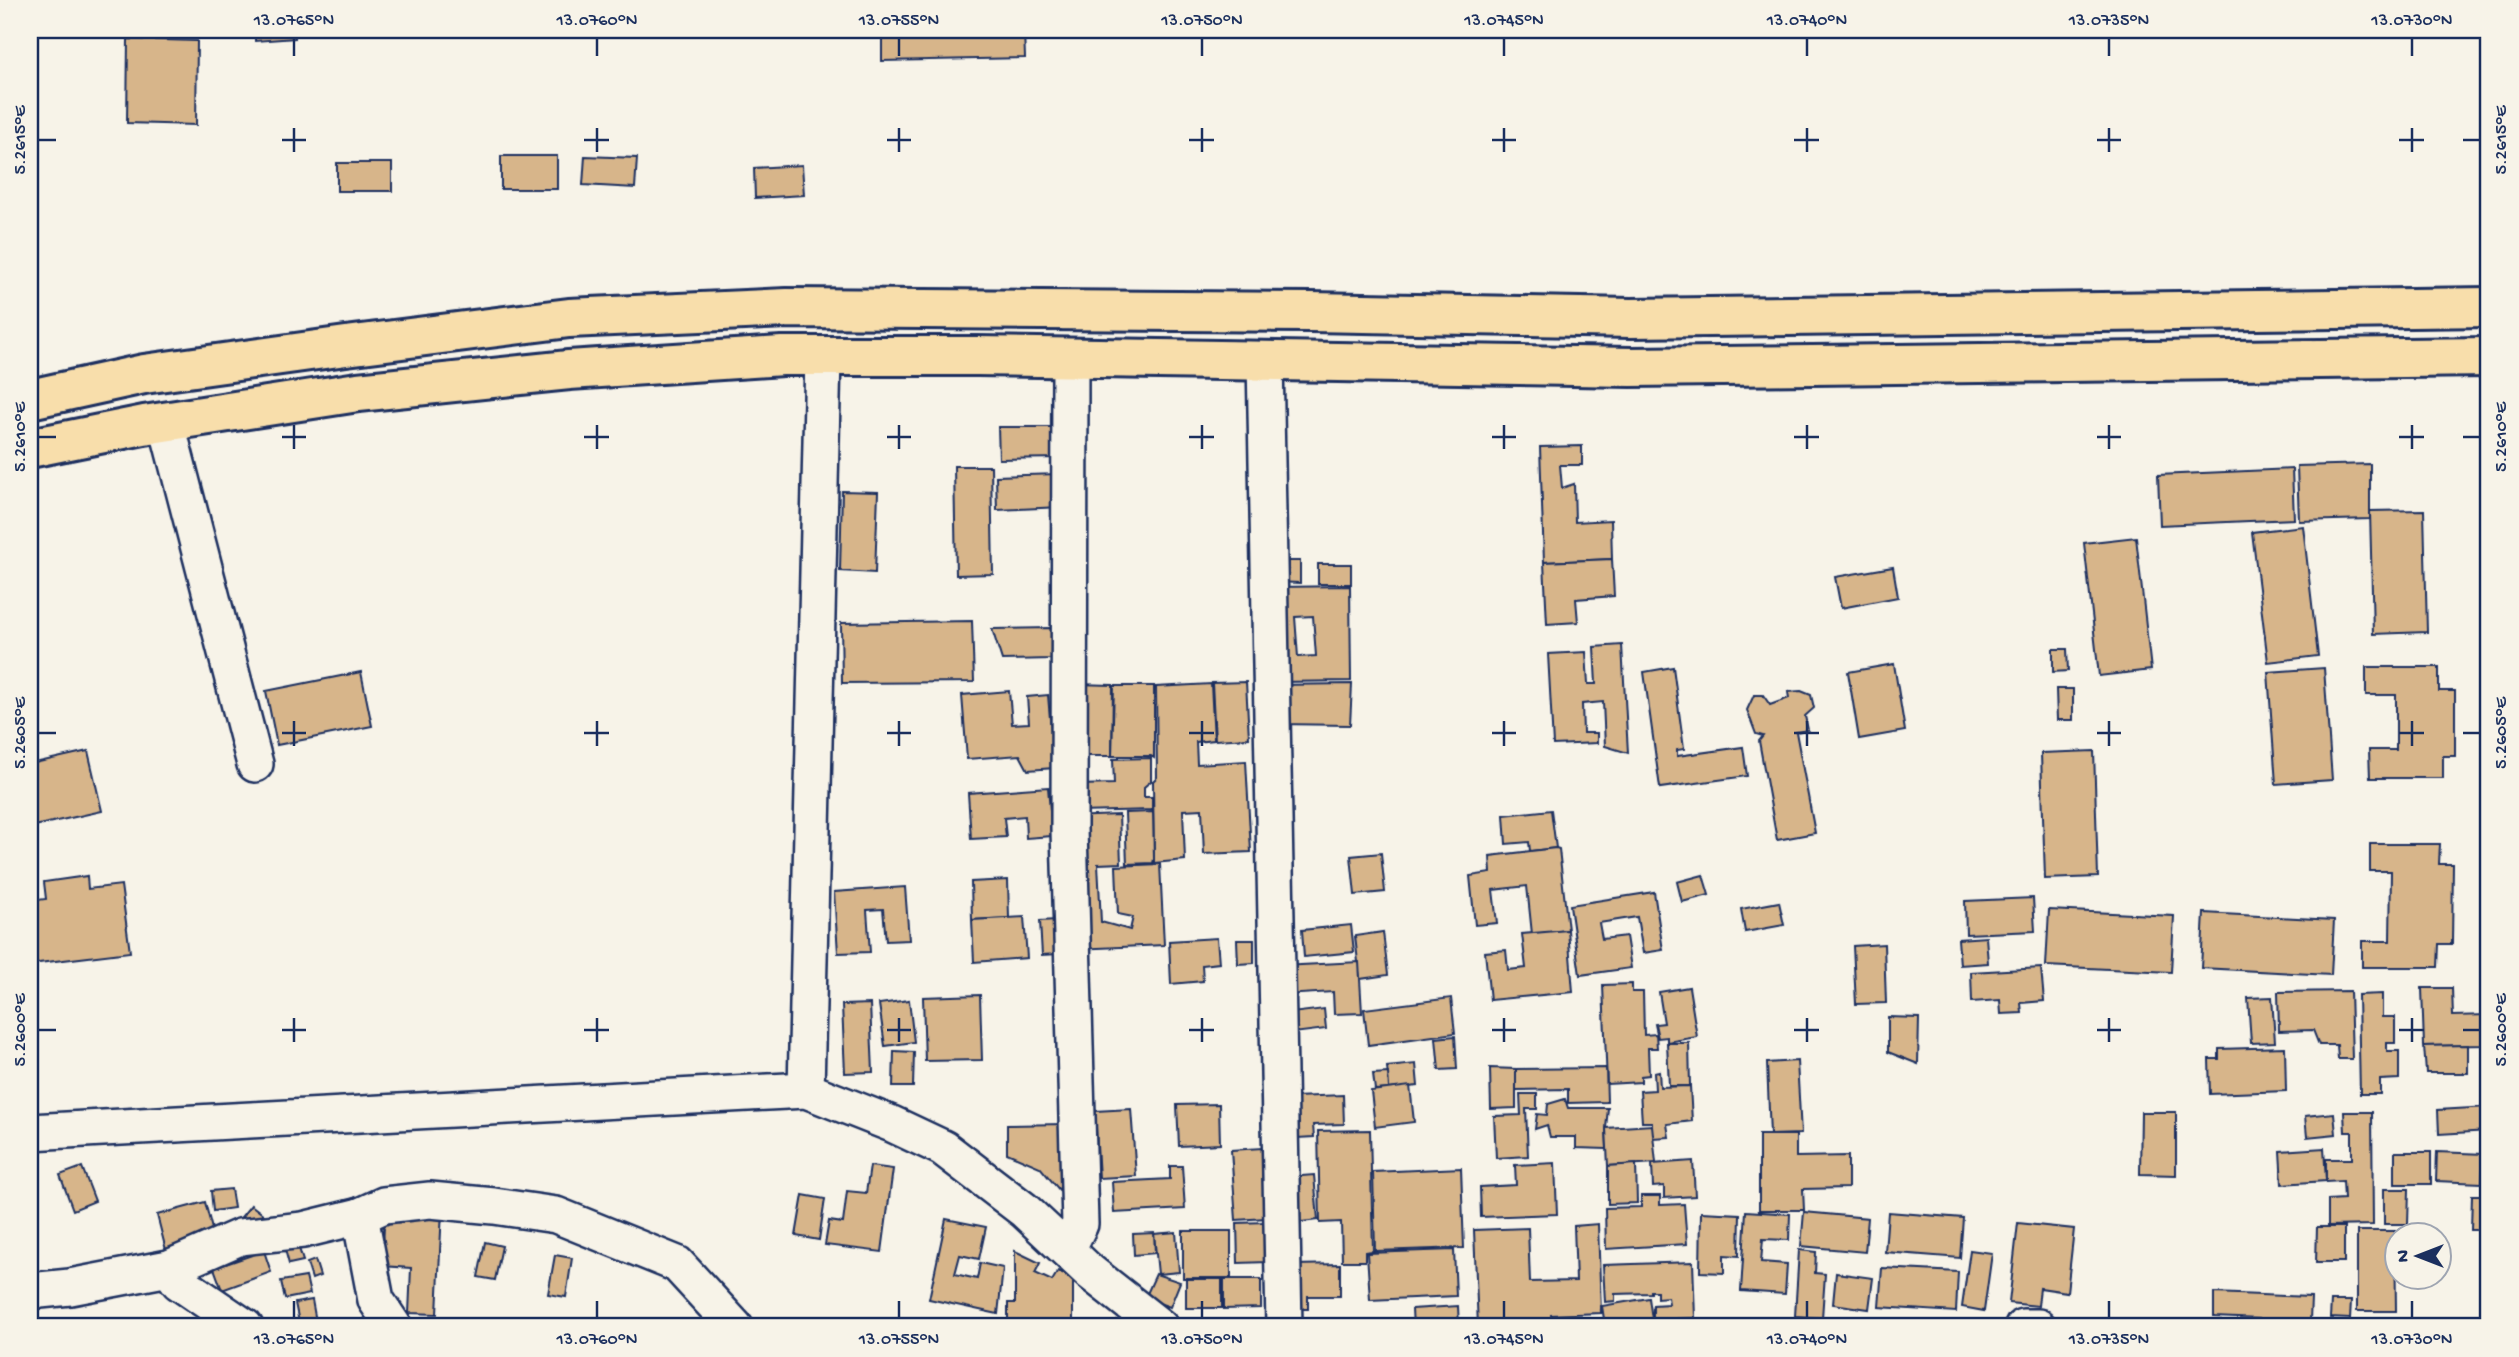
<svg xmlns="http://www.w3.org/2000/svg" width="2519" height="1357" font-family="'Gochi Hand',sans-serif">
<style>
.building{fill:#d7b58a;stroke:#1b2f5e;stroke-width:2;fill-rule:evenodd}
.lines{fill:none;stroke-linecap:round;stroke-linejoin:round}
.minor-casing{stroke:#1b2f5e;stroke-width:40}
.major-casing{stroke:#1b2f5e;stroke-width:44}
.minor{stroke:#f7f3e8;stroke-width:35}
.major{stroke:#f8deab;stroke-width:38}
.ticks{fill:none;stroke:#1b2f5e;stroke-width:2.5}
.neatline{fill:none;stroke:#1b2f5e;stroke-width:2.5}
.ticks-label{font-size:18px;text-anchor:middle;fill:#1b2f5e}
</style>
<rect width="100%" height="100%" fill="#f7f3e8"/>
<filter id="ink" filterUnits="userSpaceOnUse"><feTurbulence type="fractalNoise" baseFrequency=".0143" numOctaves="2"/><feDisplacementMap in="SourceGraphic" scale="14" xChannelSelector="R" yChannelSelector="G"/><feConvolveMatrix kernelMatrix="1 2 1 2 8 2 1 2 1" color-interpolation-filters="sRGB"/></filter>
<g filter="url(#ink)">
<g class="building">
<path d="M255 30H295V38L255 41Z"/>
<path d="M882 30H1024L1025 58 882 61Z"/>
<path d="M128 39 197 41 196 125 127 123Z"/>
<rect x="501" y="156" width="56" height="33"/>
<path d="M585 156 637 158 635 188 583 185Z"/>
<rect x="337" y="163" width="55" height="28"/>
<path d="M802 165 804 195 755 198 754 168Z"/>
<path d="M998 427H1065V458L999 459Z"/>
<path d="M1582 446V465H1560L1562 488 1574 484 1575 522 1611 520 1612 559 1544 562 1540 447Z"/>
<path d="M2370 464V519L2299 521 2297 466Z"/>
<path d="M954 466H991L993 574 956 575Z"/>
<path d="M2292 469 2294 519 2160 525 2158 475Z"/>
<path d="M1059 474 1061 507 997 510 996 476Z"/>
<path d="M842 491 878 492 875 573 840 571Z"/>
<path d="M2424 510 2427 632 2373 634 2370 511Z"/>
<path d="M2303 526 2318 656 2268 662 2252 532Z"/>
<path d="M2136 537 2151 670 2099 676 2084 543Z"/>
<path d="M1612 559 1614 596 1576 599 1578 622 1547 624 1544 562Z"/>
<path d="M1274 561H1300V583L1274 582Z"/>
<rect x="1318" y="564" width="33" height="20"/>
<path d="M1893 567 1898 597 1841 608 1835 577Z"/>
<path d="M1350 586 1351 681 1276 682 1275 587ZM1313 616 1316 656 1298 657 1295 617Z"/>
<path d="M972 621 974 682 842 683 841 623Z"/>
<path d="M1051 628 1052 659 1002 660 992 629Z"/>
<path d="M1622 645 1628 753 1605 746 1603 702 1582 704 1583 733H1597V743L1553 745 1548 654 1586 652 1588 684H1596L1594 647Z"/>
<path d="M2053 649H2067L2068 671 2053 672Z"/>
<path d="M1894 664 1905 731 1859 739 1848 672Z"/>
<path d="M1673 667 1684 749 1677 750V756L1743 747 1747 776 1660 788 1644 672Z"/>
<path d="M2366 667H2439V691H2455V756H2443V778H2370L2369 750H2396V695H2366Z"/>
<path d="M2324 668 2332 780 2276 784 2268 672Z"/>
<path d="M361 672 372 726 277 745 266 691Z"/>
<path d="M1246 682 1249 738 1215 740 1212 683Z"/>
<path d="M1075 684 1113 685 1112 756H1074Z"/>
<path d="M1211 684 1214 740 1196 742 1197 764 1246 761 1251 852 1204 854 1202 809 1183 810 1185 860 1154 863 1153 781 1157 777 1156 687Z"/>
<path d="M1352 684 1350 725 1277 724 1275 685Z"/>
<path d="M1114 686H1154V758L1151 756H1112Z"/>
<path d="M2056 689H2073V720H2057Z"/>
<path d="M1009 691 1012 724 1029 723 1027 697 1048 695 1054 768 1028 770 1020 755 967 759 962 695Z"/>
<path d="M1801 691 1811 695 1814 708 1805 716 1808 730 1796 732 1815 833 1777 840 1759 741 1763 736 1756 734 1747 710 1754 695H1763L1770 705 1789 698 1788 692Z"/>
<path d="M88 751 102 811 30 827V764Z"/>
<path d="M2094 751 2098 877 2045 879 2041 753Z"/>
<path d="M1151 758V781L1144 787V797H1152V810L1079 812V785L1114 784 1113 759Z"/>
<path d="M1048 787 1052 836 1026 838 1025 816 1004 818 1006 837 971 839 968 793Z"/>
<path d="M1551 810 1556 848 1530 851 1529 842 1506 844 1504 815Z"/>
<path d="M1153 812 1154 859 1153 863 1127 864 1125 813Z"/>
<path d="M1119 815 1121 863 1098 864 1101 922 1130 930 1133 917 1118 914 1116 866 1160 864 1164 945 1076 949 1070 817Z"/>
<path d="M2370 844H2440L2439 864H2453L2452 944H2439L2438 967H2362V941H2390L2391 871H2370Z"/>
<path d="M1556 848 1559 849 1568 930 1532 934 1527 886 1493 890 1497 923 1475 925 1470 876 1491 873 1490 856Z"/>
<path d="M1381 853 1385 892 1355 895 1351 856Z"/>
<path d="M1703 875 1709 895 1682 902 1677 882Z"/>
<path d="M87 876 88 889 121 885 130 952 30 964V901L46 899 44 882Z"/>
<path d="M1008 880 1009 918 972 920 971 882Z"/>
<path d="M905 887 909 940 886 941 883 909 867 910 870 952 838 953 834 892Z"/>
<path d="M1654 892 1663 950 1643 953 1637 917 1599 923 1602 939 1626 936 1631 968 1580 975 1570 905Z"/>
<path d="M2033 898 2035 931 1966 934 1965 901Z"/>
<path d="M1779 902 1784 925 1745 932 1741 909Z"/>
<path d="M2049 910 2174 916 2171 972 2046 966Z"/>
<path d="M2204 913 2334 920 2331 975 2201 968Z"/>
<path d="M1024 917 1027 958 974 962 972 920Z"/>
<path d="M1056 920 1058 954 1042 955 1040 921Z"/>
<path d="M1351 925 1354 952 1304 957 1302 930Z"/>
<path d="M1568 930 1573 992 1490 1000 1485 952 1506 950 1508 970 1526 968 1522 934Z"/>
<path d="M1383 932 1388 975 1360 979 1355 936Z"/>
<path d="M1986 937 1988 963 1960 965 1958 939Z"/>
<path d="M1217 938 1219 963 1202 965 1203 981 1171 984 1169 941Z"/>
<path d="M1237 940H1254V963L1238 964Z"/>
<path d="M1884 944 1886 1003 1856 1004 1853 946Z"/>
<path d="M1359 962 1362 1013 1334 1014 1333 992 1284 995 1282 966Z"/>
<path d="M2041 968 2044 1001 2021 1003 2022 1013 2001 1014 2000 1000 1972 1002 1971 972Z"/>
<path d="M1632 984V992H1643L1644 1035 1656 1034 1657 1048H1648L1649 1075 1641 1076V1082L1607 1084 1603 985Z"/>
<path d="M1689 987 1697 1037 1667 1042V1037L1658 1038 1655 1024 1664 1023 1659 992Z"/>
<path d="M2422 988H2452L2453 1016 2488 1015V1045L2424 1046Z"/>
<path d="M2350 991 2352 1059H2338L2337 1045H2319L2313 1030 2279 1031 2278 992Z"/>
<path d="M2382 994V1017H2395V1043H2387V1051H2399V1079L2380 1080V1094H2360L2358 995Z"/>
<path d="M980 995 982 1060 925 1061 923 997Z"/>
<path d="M2272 997 2275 1042 2251 1043 2248 998Z"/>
<path d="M1451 998 1455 1033 1368 1045 1364 1009Z"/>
<path d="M909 1000 914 1042 885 1046 879 1004Z"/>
<path d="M870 1004 873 1072 845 1073 842 1005Z"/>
<path d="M1324 1009 1326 1029 1294 1033 1291 1013Z"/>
<path d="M1888 1017 1919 1018 1918 1064 1888 1052Z"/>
<path d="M1455 1036 1457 1069 1439 1070 1436 1038Z"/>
<path d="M1667 1043H1689L1690 1086H1669Z"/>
<path d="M2468 1045V1073H2426L2424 1046Z"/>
<path d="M2285 1047 2286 1091 2210 1094 2209 1059H2219V1049Z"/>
<path d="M894 1051 914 1052 913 1087H893Z"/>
<path d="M1797 1061 1801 1134 1770 1135 1767 1063Z"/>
<path d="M1416 1064 1418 1086 1389 1089 1387 1067Z"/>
<path d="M1490 1068 1516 1069V1108L1491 1109Z"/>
<path d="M1606 1068 1607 1102 1568 1103V1089L1516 1090V1069Z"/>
<path d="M1659 1071 1660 1087 1690 1086 1692 1121 1667 1124 1669 1137 1652 1138V1122H1642L1640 1091 1655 1090 1654 1072Z"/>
<path d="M1388 1073 1389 1089 1375 1090 1373 1074Z"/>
<path d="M1410 1086 1414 1122 1375 1127 1371 1091Z"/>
<path d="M1520 1094H1537V1109H1526L1528 1156 1496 1158 1494 1116 1521 1115Z"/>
<path d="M1343 1095 1344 1124 1313 1125 1314 1137 1297 1138 1295 1097Z"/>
<path d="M1565 1099 1568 1108H1608L1606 1128 1607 1149 1576 1148V1137H1550L1547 1125 1535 1129 1537 1114 1547 1115 1548 1104Z"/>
<path d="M1219 1104 1220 1144 1179 1146 1177 1105Z"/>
<path d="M2489 1107V1131L2439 1134 2438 1110Z"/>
<path d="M1131 1109 1136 1176 1099 1178 1095 1111Z"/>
<path d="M2141 1112H2176V1175L2140 1174Z"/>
<path d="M2344 1112H2372L2373 1225 2328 1226V1200L2344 1199 2343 1181 2326 1182V1159H2352V1132H2345Z"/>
<path d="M2334 1113 2336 1134 2307 1137 2305 1116Z"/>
<path d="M1064 1124 1065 1197 1040 1167 1007 1153V1125Z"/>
<path d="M1652 1125 1656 1163 1608 1166 1606 1128Z"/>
<path d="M1370 1130 1373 1251 1365 1252V1261H1342L1341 1222 1320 1223 1318 1131Z"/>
<path d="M1759 1135H1796V1157L1848 1156V1188L1803 1189 1804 1210H1759Z"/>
<path d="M1262 1148 1266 1218 1236 1220 1231 1150Z"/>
<path d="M2324 1148 2326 1181 2282 1184 2280 1151Z"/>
<rect x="2395" y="1152" width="36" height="32"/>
<path d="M2437 1152 2484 1154 2482 1183 2436 1181Z"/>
<path d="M1693 1161 1695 1196 1664 1198V1186L1653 1187 1652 1164Z"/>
<path d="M1555 1163 1557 1214 1481 1217 1480 1187 1516 1185 1515 1165Z"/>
<path d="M1636 1164 1637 1203 1608 1204V1166Z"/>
<path d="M870 1166 893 1169 882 1252 825 1245 829 1221 843 1223 847 1191 866 1193Z"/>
<path d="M1170 1166H1182L1185 1209 1114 1213 1112 1182 1170 1179Z"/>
<path d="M82 1167 95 1201 73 1210 60 1175Z"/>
<path d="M1461 1168 1464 1248 1375 1251 1373 1172Z"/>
<path d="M1314 1175 1318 1220 1293 1223 1289 1177Z"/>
<path d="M231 1189 234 1208 213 1211 211 1191Z"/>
<path d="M2384 1189H2409L2408 1224H2384Z"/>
<path d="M803 1195 825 1199 819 1240 796 1236Z"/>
<path d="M2472 1195H2486L2485 1230H2471Z"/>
<path d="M1641 1196H1660V1205L1684 1204 1687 1244 1606 1249 1605 1208 1641 1207Z"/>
<path d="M205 1202 214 1237 166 1250 157 1215Z"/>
<path d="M251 1205 264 1215 251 1233 237 1222Z"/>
<path d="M385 1207 442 1210 437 1314 409 1313 411 1268 382 1266Z"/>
<path d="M1746 1211 1790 1214 1789 1240 1763 1239 1761 1262 1787 1264 1785 1294 1741 1291Z"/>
<path d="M1701 1212 1740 1214 1739 1256 1724 1255V1273L1700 1272Z"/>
<path d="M1804 1212 1868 1218 1865 1252 1801 1246Z"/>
<path d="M1888 1212 1963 1218 1960 1258 1885 1252Z"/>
<path d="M946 1219 986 1227 979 1259 960 1255 955 1274 977 1279 980 1263 1003 1268 998 1314 929 1299Z"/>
<path d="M1266 1222 1268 1262 1238 1263 1237 1223Z"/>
<path d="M2018 1223 2074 1229 2067 1292 2040 1288 2038 1306 2009 1303Z"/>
<path d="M1598 1224 1601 1313 1551 1315 1552 1327H1478L1474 1230 1528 1228 1530 1282 1576 1281 1574 1226Z"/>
<path d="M2317 1227H2344V1262H2316Z"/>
<rect x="1183" y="1231" width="48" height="47"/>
<path d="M2357 1231H2395L2396 1311H2357Z"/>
<path d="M1176 1232 1179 1272 1158 1274 1154 1234Z"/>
<path d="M1154 1233 1155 1253 1134 1255 1133 1234Z"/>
<path d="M297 1242 303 1261 289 1264 284 1246Z"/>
<path d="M485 1242 502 1246 495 1280 478 1277Z"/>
<path d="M1454 1250 1456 1296 1370 1300 1367 1253Z"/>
<path d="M1799 1250 1816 1252 1815 1273 1825 1274 1822 1318 1795 1316Z"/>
<path d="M1970 1250 1992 1253 1984 1311 1962 1307Z"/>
<path d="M264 1251 271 1272 222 1290 214 1268Z"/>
<path d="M1015 1251 1040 1263 1035 1273 1052 1281 1058 1271 1073 1278V1327L1008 1326V1303H1015Z"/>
<path d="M555 1255 572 1258 566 1297 548 1294Z"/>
<path d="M315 1260 320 1276 312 1279 307 1263Z"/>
<path d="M1693 1262 1695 1318 1653 1320V1305L1669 1304 1668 1297 1657 1298V1291H1651V1293L1615 1294V1301L1605 1302 1603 1265Z"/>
<path d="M1340 1264V1296H1308V1309H1294V1265Z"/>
<path d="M1882 1268 1958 1272 1956 1312 1879 1307Z"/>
<path d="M1836 1273 1873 1278 1869 1309 1833 1304Z"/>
<path d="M1156 1274 1180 1282 1170 1307 1145 1298Z"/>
<path d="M306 1277 310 1294 285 1299 281 1281Z"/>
<rect x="1186" y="1279" width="36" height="29"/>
<path d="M1224 1279H1261V1308L1224 1309Z"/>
<path d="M2214 1293 2311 1297 2310 1321 2214 1317Z"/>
<path d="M1649 1298 1652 1319 1605 1326 1602 1306Z"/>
<path d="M312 1300 317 1327H300L295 1303Z"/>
<path d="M2331 1301H2351L2350 1319 2330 1318Z"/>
<path d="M1458 1306 1459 1327H1413L1412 1309Z"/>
<path d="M338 1320 340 1327H322L321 1325Z"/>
</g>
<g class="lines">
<g class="minor-casing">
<g id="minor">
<path d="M1265 360 1284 1327"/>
<path d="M166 421 255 764"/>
<path d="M806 1090 823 356"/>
<path d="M30 1132 806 1090 892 1124 943 1148 1024 1210 1090 1272 1160 1327"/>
<path d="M360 1216 376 1300 394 1327"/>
<path d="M1067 1250 1080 1224 1069 829 1070 357"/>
<path d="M169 1268 179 1282 245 1327"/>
<path d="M30 1291 70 1287 169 1268 240 1237 303 1230 360 1216 384 1205 430 1200 494 1206 556 1215 677 1264 735 1327"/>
<path d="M2023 1327H2038"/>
</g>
</g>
<g class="major-casing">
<g id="major">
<path d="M30 399 144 374 346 346 569 318 787 308 1311 312 1631 318 2489 307"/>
<path d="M30 448 144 425 358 392 569 370 782 356H977L1631 367 2489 357"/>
</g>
</g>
<use href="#minor" class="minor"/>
<use href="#major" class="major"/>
</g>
</g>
<path class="ticks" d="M294 38V56M597 38V56M899 38V56M1202 38V56M1504 38V56M1807 38V56M2109 38V56M2412 38V56M294 128V152M597 128V152M899 128V152M1202 128V152M1504 128V152M1807 128V152M2109 128V152M2412 128V152M38 140H56M282 140H306M584 140H609M887 140H911M1189 140H1214M1492 140H1516M1794 140H1819M2097 140H2121M2399 140H2424M2463 140H2480M294 425V449M597 425V449M899 425V449M1202 425V449M1504 425V449M1807 425V449M2109 425V449M2412 425V449M38 437H56M282 437H306M584 437H609M887 437H911M1189 437H1214M1492 437H1516M1794 437H1819M2097 437H2121M2399 437H2424M2463 437H2480M294 721V746M597 721V746M899 721V746M1202 721V746M1504 721V746M1807 721V746M2109 721V746M2412 721V746M38 733H56M282 733H306M584 733H609M887 733H911M1189 733H1214M1492 733H1516M1794 733H1819M2097 733H2121M2399 733H2424M2463 733H2480M294 1018V1042M597 1018V1042M899 1018V1042M1202 1018V1042M1504 1018V1042M1807 1018V1042M2109 1018V1042M2412 1018V1042M38 1030H56M282 1030H306M584 1030H609M887 1030H911M1189 1030H1214M1492 1030H1516M1794 1030H1819M2097 1030H2121M2399 1030H2424M2463 1030H2480M294 1301V1318M597 1301V1318M899 1301V1318M1202 1301V1318M1504 1301V1318M1807 1301V1318M2109 1301V1318M2412 1301V1318"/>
<rect width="2519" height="1357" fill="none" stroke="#f7f3e8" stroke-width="77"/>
<g transform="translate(2418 1256) rotate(270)"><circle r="33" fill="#f7f3e8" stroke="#9fa5b1" stroke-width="2"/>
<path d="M0-5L12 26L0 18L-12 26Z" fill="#1b2f5e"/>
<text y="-10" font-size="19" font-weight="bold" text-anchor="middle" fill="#1b2f5e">N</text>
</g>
<rect x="38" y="38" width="2442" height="1280" class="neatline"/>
<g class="ticks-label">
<text x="294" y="25">13.0765°N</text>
<text x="597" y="25">13.0760°N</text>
<text x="899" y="25">13.0755°N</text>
<text x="1202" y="25">13.0750°N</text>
<text x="1504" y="25">13.0745°N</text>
<text x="1807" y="25">13.0740°N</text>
<text x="2109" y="25">13.0735°N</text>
<text x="2412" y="25">13.0730°N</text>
<text transform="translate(2500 140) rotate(-90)" y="6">5.2615°E</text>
<text transform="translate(19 140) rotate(-90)" y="6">5.2615°E</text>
<text transform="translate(2500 437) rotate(-90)" y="6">5.2610°E</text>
<text transform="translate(19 437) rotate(-90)" y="6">5.2610°E</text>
<text transform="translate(2500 733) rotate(-90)" y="6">5.2605°E</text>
<text transform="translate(19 733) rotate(-90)" y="6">5.2605°E</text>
<text transform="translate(2500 1030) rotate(-90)" y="6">5.2600°E</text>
<text transform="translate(19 1030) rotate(-90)" y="6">5.2600°E</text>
<text x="294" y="1344">13.0765°N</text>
<text x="597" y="1344">13.0760°N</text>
<text x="899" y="1344">13.0755°N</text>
<text x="1202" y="1344">13.0750°N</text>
<text x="1504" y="1344">13.0745°N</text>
<text x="1807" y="1344">13.0740°N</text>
<text x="2109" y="1344">13.0735°N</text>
<text x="2412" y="1344">13.0730°N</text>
</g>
</svg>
